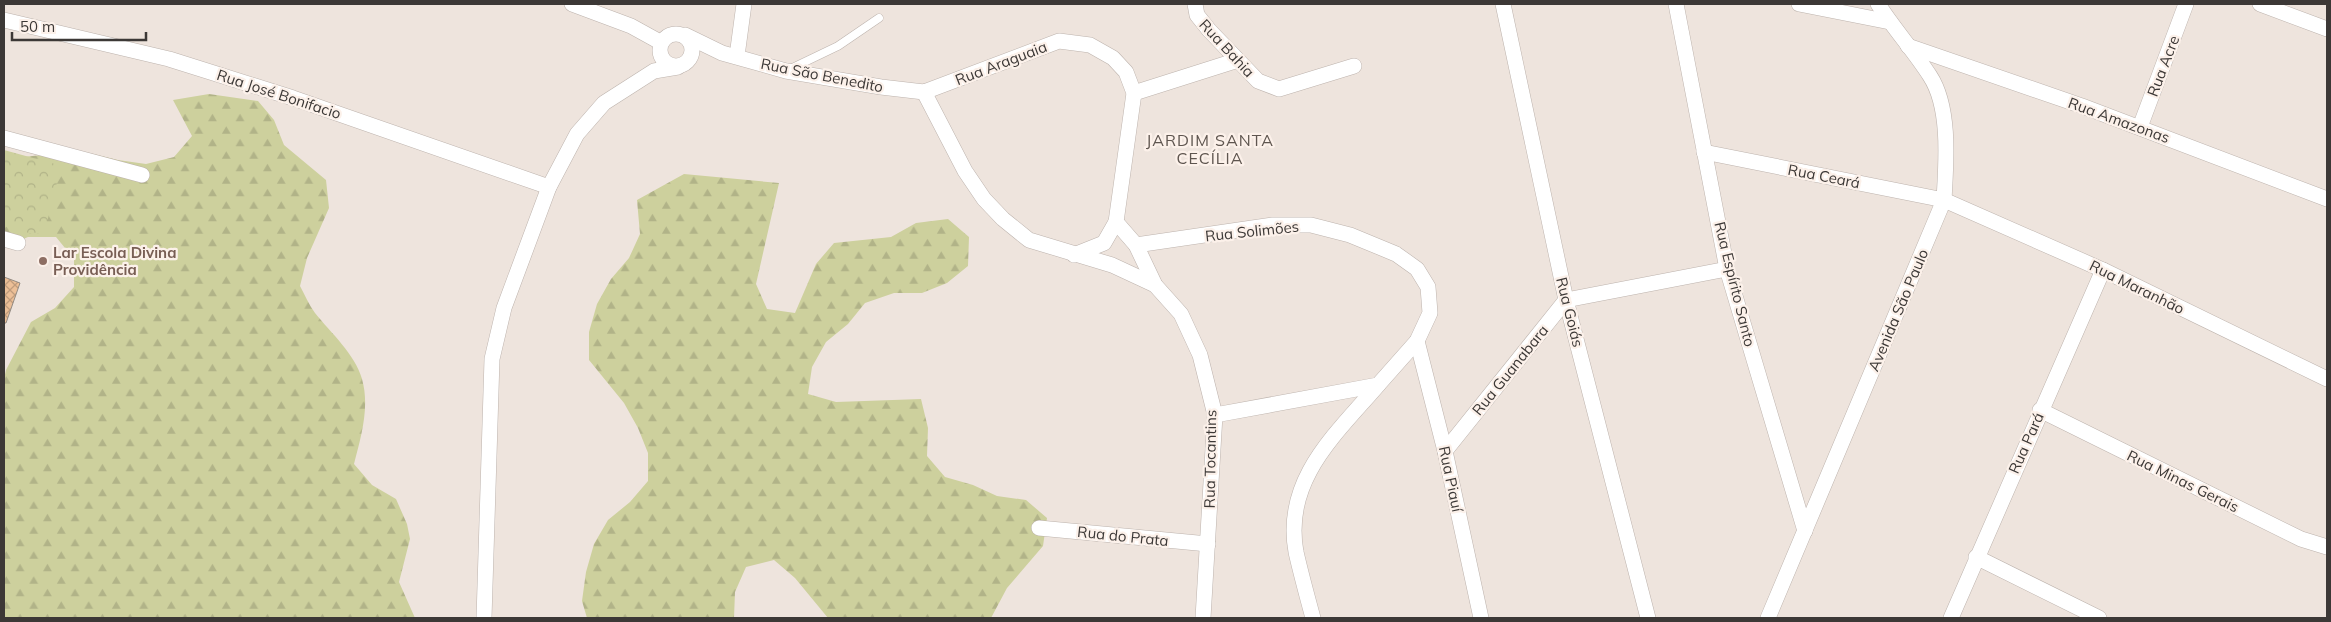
<svg xmlns="http://www.w3.org/2000/svg" width="2331" height="622" font-family="Mulish,sans-serif">
<style>
.forest{fill:url(#forest-firs)}
.park{fill:url(#park-crowns)}
.building{fill:url(#building-cross-hatch);stroke:#938b83}
.lines{fill:none;stroke-linecap:round;stroke-linejoin:round}
.lane-casing{stroke:#bdb3ad;stroke-width:9}
.street-casing{stroke:#bdb3ad;stroke-width:16}
.lane{stroke:#fff;stroke-width:8}
.street{stroke:#fff;stroke-width:15}
.education-dot{fill:#8d6e63;stroke:#fcf1ea;stroke-width:2}
.labels{text-anchor:middle;dominant-baseline:central;stroke-width:4.5;stroke-linejoin:round;paint-order:stroke}
.street-label{font-size:15px;fill:#3c3836;stroke:#fcf1ea}
.education-label{font-size:15px;font-weight:bold;fill:#785e54;stroke:#fcf1ea;text-anchor:start}
.neighbourhood-label{font-size:16px;letter-spacing:1px;fill:#5e554f;stroke:#fcf1ea}
</style>
<defs>
<pattern id="forest-firs" width="22" height="20" patternUnits="userSpaceOnUse" patternTransform="scale(1.25)"><rect width="22" height="20" fill="#cdd09d"/><path d="M5 1l3.5 6h-7zM16 11l3.5 6h-7z" fill="#b1b388"/></pattern>
<pattern id="park-crowns" width="20" height="18" patternUnits="userSpaceOnUse" patternTransform="scale(1.25)"><rect width="20" height="18" fill="#cdd09d"/><path d="M2 6a3 3 0 1 1 6 0M12 15a3 3 0 1 1 6 0" fill="none" stroke="#b1b388"/></pattern>
<pattern id="building-cross-hatch" width="8" height="8" patternUnits="userSpaceOnUse" patternTransform="scale(1.25)"><rect width="8" height="8" fill="#ecbf97"/><path d="M0 0l8 8M0 8l8-8" fill="none" stroke="#c09c7c"/></pattern>
</defs>
<rect width="100%" height="100%" fill="#eee4dd"/>
<g class="forest">
<path d="M209 94 258 101 274 120 284 145 326 180 329 208 307 258 300 286C305 295 309 305 315 313 331 333 355 354 362 379 370 407 361 437 354 464L372 485 396 499 407 524 410 539 399 582 415 618H4V379L6 370 31 322 55 308 74 287V259L56 237H28L4 247V159L61 153H89L118 160 146 164 174 157 192 136 173 100Z"/>
<path d="M684 174 779 183 756 284 767 309 795 313 816 264 834 243 891 237 916 223 948 219 969 237 968 266 947 283 922 293H894L865 303 848 324 826 342 812 367 808 394 836 402 921 399 928 428 927 456 945 477 973 485 997 496 1026 500 1047 518 1043 546 1007 588 991 618H828L795 578 774 560 746 567 735 592 734 618H587L582 601 586 572 594 544 608 520 630 502 648 481V453L638 428 624 403 589 360V332L597 304 611 279 629 258 640 234 637 200Z"/>
</g>
<path class="park" d="M4 150 55 164 59 175 45 230 35 235 4 226Z"/>
<path class="building" d="M4 277 20 283 6 323H4Z"/>
<g class="lines">
<g class="lane-casing">
<path id="lane" d="M788 70 838 46 879 18"/>
</g>
<g class="street-casing">
<g id="street">
<path d="M572 4 631 26 660 42"/>
<path d="M1195 4 1197 15 1209 30 1258 81 1279 89 1354 66"/>
<path d="M1503 4 1566 300 1648 618"/>
<path d="M1676 4 1727 269 1805 531"/>
<path d="M1799 4 1890 22"/>
<path d="M2260 4 2327 29"/>
<path d="M4 20 169 59 293 98 549 187"/>
<circle cx="676" cy="50" r="16"/>
<path d="M685 35 722 53 786 71 881 87 924 92 1059 41 1090 45 1113 58 1126 72 1134 93 1116 222 1104 243 1074 255"/>
<path d="M1908 46 2082 106 2327 199"/>
<path d="M737 56 744 4"/>
<path d="M924 92 965 171 984 199 1003 219 1029 240 1112 265 1155 285"/>
<path d="M1134 93 1238 60"/>
<path d="M2140 127 2186 4"/>
<path d="M4 138 142 175"/>
<path d="M1704 152 1944 200 2103 270 2327 379"/>
<path d="M1116 222 1136 245 1155 285 1181 314 1200 355 1215 415 1203 618"/>
<path d="M4 239 18 243"/>
<path d="M1136 245 1273 225H1311L1350 235 1396 254 1417 269 1428 287 1430 313 1417 341 1378 385 1215 415"/>
<path d="M1417 341 1445 451 1481 618"/>
<path d="M2040 410 2301 539 2327 547"/>
<path d="M1445 451 1566 300 1727 269"/>
<path d="M1039 528 1208 544"/>
<path d="M1976 557 2099 618"/>
<path d="M484 618 492 359 504 308 549 187 577 134 604 103 654 71 678 67"/>
<path d="M1313 618C1307 596 1301 574 1296 552 1283 480 1335 435 1378 385"/>
<path d="M1768 618 1944 200C1946 164 1951 108 1930 76 1914 51 1894 29 1878 4"/>
<path d="M1951 618 2103 270"/>
</g>
</g>
<use href="#lane" class="lane"/>
<use href="#street" class="street"/>
</g>
<circle class="education-dot" cx="43" cy="261" r="5"/>
<g class="labels">
<g class="street-label">
<text transform="translate(1227 48) rotate(47)">Rua Bahia</text>
<text transform="translate(1001 63) rotate(-21)">Rua Araguaia</text>
<text transform="translate(2163 66) rotate(-69)">Rua Acre</text>
<text transform="translate(822 75) rotate(11)">Rua São Benedito</text>
<text transform="translate(279 94) rotate(18)">Rua José Bonifacio</text>
<text transform="translate(2119 120) rotate(20)">Rua Amazonas</text>
<text transform="translate(1824 176) rotate(11)">Rua Ceará</text>
<text transform="translate(1252 231) rotate(-6)">Rua Solimões</text>
<text transform="translate(1735 284) rotate(76)">Rua Espírito Santo</text>
<text transform="translate(2137 287) rotate(26)">Rua Maranhão</text>
<text transform="translate(1898 310) rotate(-67)">Avenida São Paulo</text>
<text transform="translate(1570 312) rotate(76)">Rua Goiás</text>
<text transform="translate(1510 370) rotate(-51)">Rua Guanabara</text>
<text transform="translate(2026 443) rotate(-66)">Rua Pará</text>
<text transform="translate(1210 459) rotate(-89)">Rua Tocantins</text>
<text transform="translate(1451 479) rotate(78)">Rua Piauí</text>
<text transform="translate(2183 481) rotate(26)">Rua Minas Gerais</text>
<text transform="translate(1123 536) rotate(6)">Rua do Prata</text>
</g>
<g class="education-label">
<text x="53" y="252">Lar Escola Divina<tspan x="53" dy="17">Providência</tspan></text>
</g>
<g class="neighbourhood-label">
<text x="1210" y="140">JARDIM SANTA<tspan x="1210" dy="18">CECÍLIA</tspan></text>
</g>
</g>
<rect width="2331" height="622" fill="none" stroke="#3c3836" stroke-width="10"/>
<path d="M12 32v8h134v-8" fill="none" stroke="#3c3836" stroke-width="2.5"/>
<text x="20" y="32" font-size="15" fill="#3c3836" stroke="#fcf1ea" stroke-width="4" paint-order="stroke">50 m</text>
</svg>
